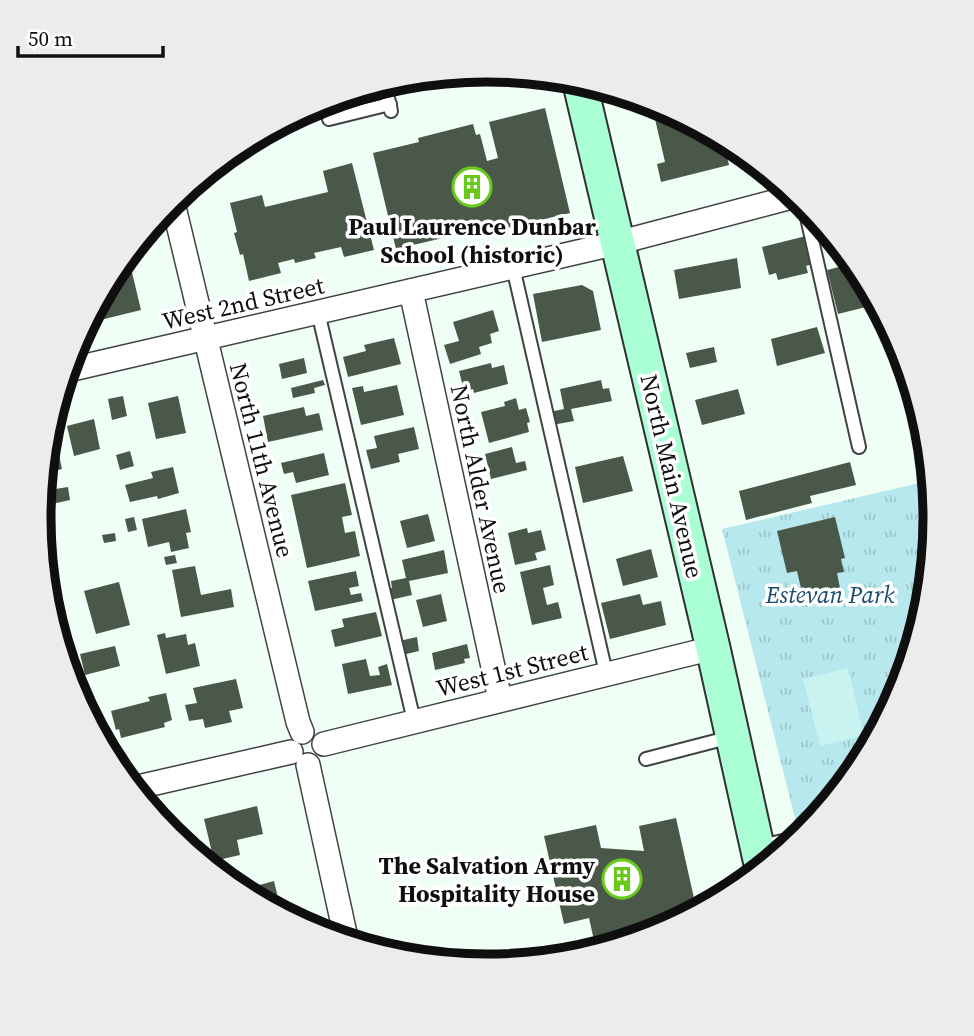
<svg xmlns="http://www.w3.org/2000/svg" width="974" height="1036" font-family="'Source Serif 4',serif">
<style>
.park{fill:url(#park-tufts)}
.pitch{fill:#c9f3f1}
.building{fill:#4a584a}
.lines{fill:none;stroke-linecap:round;stroke-linejoin:round}
.service-casing{stroke:#424242;stroke-width:16}
.minor-casing{stroke:#424242;stroke-width:26}
.secondary-casing{stroke:#313131;stroke-width:37}
.service{stroke:#fff;stroke-width:12}
.minor{stroke:#fff;stroke-width:23}
.secondary{stroke:#abffd5;stroke-width:33}
.labels{text-anchor:middle;dominant-baseline:central;stroke-width:7;stroke-linejoin:round;paint-order:stroke}
.poi-label{font-size:24px;font-weight:bold;fill:#0f0f0f;stroke:#fff}
.street-label{font-size:24px;fill:#0f0f0f;stroke:#fff}
.park-label{font-size:24px;font-style:italic;fill:#1a4b6c;stroke:#fff}
.rim{fill:none;stroke:#0f0f0f;stroke-width:9}
</style>
<defs>
<pattern id="park-tufts" width="24" height="20" patternUnits="userSpaceOnUse" patternTransform="scale(1.75)"><rect width="24" height="20" fill="#b7e8ed"/><path d="M3 7l-1-3M5 7V3M7 7l1-3M15 17l-1-3M17 17v-4M19 17l1-3" fill="none" stroke="#9cc6ca"/></pattern>
</defs>
<rect width="100%" height="100%" fill="#f0fff6"/>
<path class="park" d="M928 481 935 518 901 690 804 835 800 838 722 529Z"/>
<path class="pitch" d="M848 668 864 735 820 746 803 679Z"/>
<g class="building">
<path d="M651 102 659 104 725 148 729 165 661 182 657 164 665 162Z"/>
<path d="M545 108 570 213 499 230 498 225 396 249 373 153 419 142 418 138 473 124 476 135 480 134 487 161 498 158 489 122Z"/>
<path d="M352 163 374 250 344 257 341 247 314 253 316 258 295 263 294 259 278 263 281 273 249 281 243 254 240 255 234 233 237 232 230 203 262 195 265 207 328 192 323 171Z"/>
<path d="M806 236 813 264 806 266 808 273 778 280 776 273 769 275 762 247Z"/>
<path d="M737 258 741 288 679 299 674 270Z"/>
<path d="M847 265 874 305 838 314 827 270Z"/>
<path d="M131 268 141 310 88 323 124 269Z"/>
<path d="M582 285 593 291 601 330 542 342 533 294Z"/>
<path d="M493 310 499 331 490 334 492 343 479 347 481 354 450 364 444 345 459 341 453 322Z"/>
<path d="M817 327 825 353 777 366 771 339Z"/>
<path d="M394 338 401 364 348 377 343 357 366 351 364 345Z"/>
<path d="M714 347 717 362 690 368 686 353Z"/>
<path d="M304 358 307 373 282 379 279 364Z"/>
<path d="M491 363 492 368 504 365 508 384 474 393 473 389 464 391 459 371Z"/>
<path d="M323 380 325 385 314 388 315 393 293 398 291 388Z"/>
<path d="M601 380 603 389 609 388 612 401 571 409 574 421 552 425 549 412 564 409 560 389Z"/>
<path d="M397 385 404 415 361 425 352 388 363 386 364 392Z"/>
<path d="M738 389 745 414 702 425 695 400Z"/>
<path d="M123 396 127 416 112 420 108 399Z"/>
<path d="M178 396 186 433 156 439 148 403Z"/>
<path d="M516 398 519 410 526 408 530 422 527 423 529 432 489 443 481 412 505 406 504 402Z"/>
<path d="M304 407 306 416 319 413 323 430 268 442 263 416Z"/>
<path d="M94 419 100 449 74 456 67 426Z"/>
<path d="M414 427 419 449 398 454 400 462 371 469 366 450 377 448 374 436Z"/>
<path d="M55 436 62 469 47 473 48 471Z"/>
<path d="M512 447 516 463 525 461 527 470 491 479 485 454Z"/>
<path d="M130 451 134 466 120 470 116 455Z"/>
<path d="M324 453 329 475 296 483 293 472 284 474 281 463Z"/>
<path d="M623 456 633 491 583 503 575 467Z"/>
<path d="M850 462 856 485 810 496 812 503 746 520 739 491Z"/>
<path d="M173 467 179 493 158 499 157 496 130 502 125 485 153 478 151 472Z"/>
<path d="M345 483 352 515 342 517 345 533 355 531 360 556 307 568 291 495Z"/>
<path d="M68 487 70 500 52 504 49 490Z"/>
<path d="M186 509 191 532 186 533 189 548 171 552 169 542 148 547 142 519Z"/>
<path d="M428 514 435 541 407 548 400 521Z"/>
<path d="M134 517 137 530 128 532 125 519Z"/>
<path d="M835 517 845 558 841 559 844 572 837 573 840 588 803 597 797 571 787 573 777 531Z"/>
<path d="M527 528 528 533 541 530 546 550 535 553 537 560 515 565 508 533Z"/>
<path d="M115 533 116 541 104 543 102 535Z"/>
<path d="M651 549 658 577 623 586 616 559Z"/>
<path d="M444 550 448 573 409 581 412 595 390 600 387 589 392 588 391 581 406 578 402 560Z"/>
<path d="M175 555 177 563 166 565 164 557Z"/>
<path d="M550 565 554 585 543 588 547 605 558 602 562 618 532 625 520 572Z"/>
<path d="M195 566 201 595 231 589 234 607 181 617 172 570Z"/>
<path d="M356 571 359 586 349 588 351 595 361 593 363 601 315 611 308 581Z"/>
<path d="M119 582 130 625 96 634 84 591Z"/>
<path d="M441 594 447 621 423 627 416 600Z"/>
<path d="M640 594 643 605 661 601 666 625 610 639 601 603Z"/>
<path d="M376 612 382 636 335 647 331 630 344 627 342 619Z"/>
<path d="M165 633 166 638 186 634 188 645 195 643 200 666 166 674 157 635Z"/>
<path d="M417 637 419 651 402 655 399 641Z"/>
<path d="M467 644 470 658 464 659 465 663 435 670 432 653Z"/>
<path d="M115 646 120 666 85 675 80 654Z"/>
<path d="M366 659 370 676 380 675 378 667 387 664 392 685 348 694 342 664Z"/>
<path d="M236 679 243 708 229 711 232 722 205 728 203 719 189 721 185 705 197 703 193 688Z"/>
<path d="M166 693 172 720 164 723 165 727 121 738 119 729 116 730 111 711 150 701 148 697Z"/>
<path d="M257 806 263 834 237 840 240 855 214 861 204 819Z"/>
<path d="M676 818 696 907 658 933 595 945 589 918 564 924 544 836 596 825 601 848 644 851 639 826Z"/>
<path d="M274 881 280 906 277 907 248 888Z"/>
</g>
<g class="lines">
<g class="service-casing">
<g id="service">
<path d="M386 90 391 111"/>
<path d="M329 119 390 104"/>
<path d="M776 182 780 199"/>
<path d="M803 200 859 447"/>
<path d="M513 267 606 673"/>
<path d="M318 312 414 721"/>
<path d="M63 641 77 695"/>
<path d="M646 759 731 737"/>
<path d="M758 847 803 836"/>
</g>
</g>
<g class="minor-casing">
<g id="minor">
<path d="M172 199 298 722 302 732"/>
<path d="M411 291 500 699"/>
<path d="M68 370 617 243 796 196"/>
<path d="M324 744 713 648"/>
<path d="M308 765 346 938"/>
<path d="M138 787 291 752"/>
</g>
</g>
<g class="secondary-casing">
<path id="secondary" d="M581 88 713 648 761 864"/>
</g>
<use href="#service" class="service"/>
<use href="#minor" class="minor"/>
<use href="#secondary" class="secondary"/>
</g>
<defs>
<g id="building-ring" transform="scale(2.0125)"><circle r="9.5" fill="#fff" stroke="#68c91c" stroke-width="1.5"/><path d="M-4-6H4V6H1V3H-1V6H-4ZM-2.5-4.3h1.7v1.8h-1.7ZM.8-4.3h1.7v1.8H.8ZM-2.5-1h1.7V.8h-1.7ZM.8-1h1.7V.8H.8Z" fill="#68c91c"/></g>
</defs>
<g fill-rule="evenodd">
<use href="#building-ring" x="472" y="187"/>
<use href="#building-ring" x="622" y="879"/>
</g>
<g class="labels">
<g class="poi-label">
<text x="472" y="226">Paul Laurence Dunbar<tspan x="472" dy="28">School (historic)</tspan></text>
<text x="595" y="865" text-anchor="end">The Salvation Army<tspan x="595" dy="28">Hospitality House</tspan></text>
</g>
<g class="street-label">
<text transform="translate(243 303) rotate(-13)">West 2nd Street</text>
<text transform="translate(262 460) rotate(76)">North 11th Avenue</text>
<text transform="translate(672 476) rotate(77)">North Main Avenue</text>
<text transform="translate(481 489) rotate(78)">North Alder Avenue</text>
<text transform="translate(512 670) rotate(-14)">West 1st Street</text>
</g>
<g class="park-label">
<text x="830" y="594">Estevan Park</text>
</g>
</g>
<path d="M0 0H974V1036H0ZM51 518a436 436 0 1 1 872 0a436 436 0 1 1-872 0Z" fill="#ececec" fill-rule="evenodd"/>
<path class="rim" d="M51 518a436 436 0 1 1 872 0a436 436 0 1 1-872 0Z"/>
<path d="M18 46v10h145v-10" fill="none" stroke="#0f0f0f" stroke-width="3.5"/>
<text x="28" y="46" font-size="21" fill="#0f0f0f" stroke="#ffffff" stroke-width="5" paint-order="stroke">50 m</text>
</svg>
